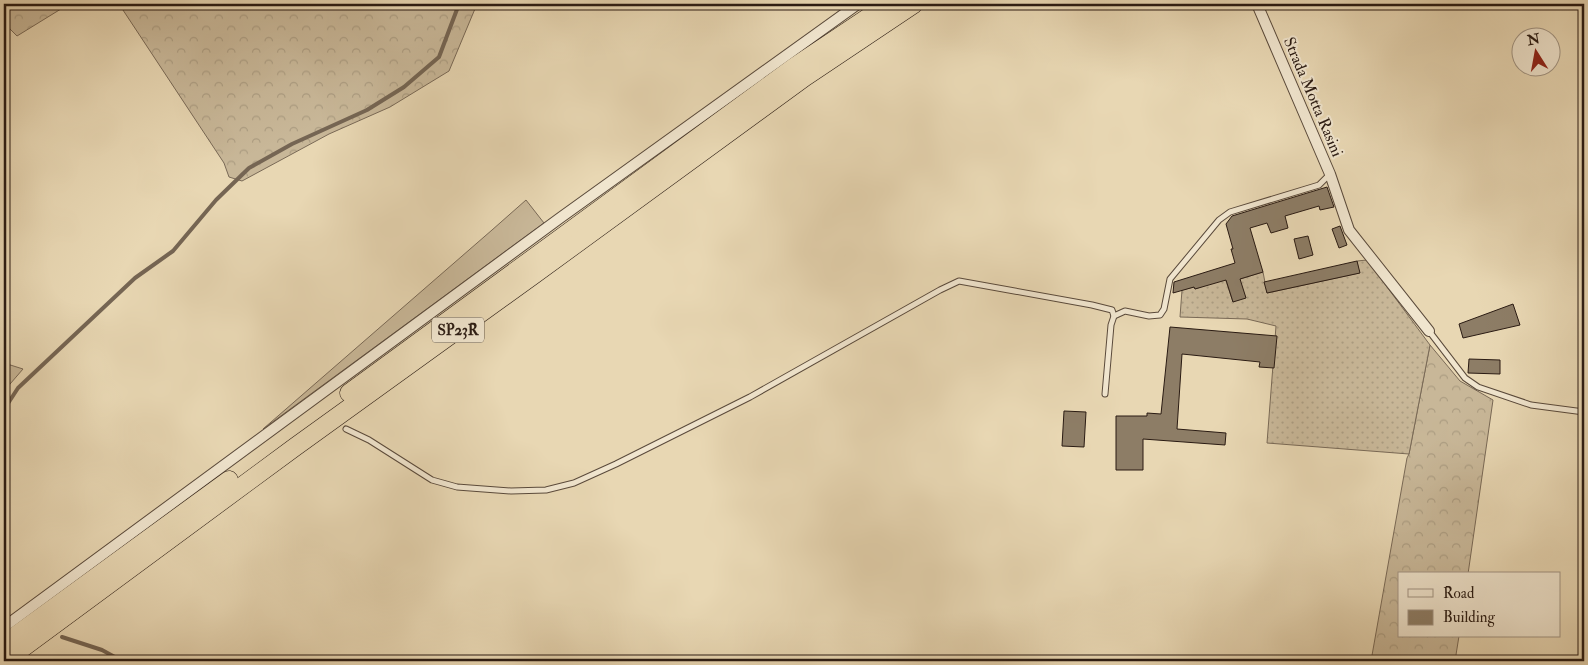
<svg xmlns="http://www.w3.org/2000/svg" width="1588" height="665" font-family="'IM FELL Double Pica',serif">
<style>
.grass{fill:#c8b798;stroke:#796956}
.forest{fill:url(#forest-crowns);stroke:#796956}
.garden{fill:url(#garden-dots);stroke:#796956}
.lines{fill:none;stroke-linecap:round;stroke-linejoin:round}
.stream{stroke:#756553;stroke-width:4}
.building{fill:#8d7d66;stroke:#2a1b13}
.lane-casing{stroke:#5a4a3b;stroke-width:7}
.street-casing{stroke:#5a4a3b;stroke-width:12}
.highway-casing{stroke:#2a1b13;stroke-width:19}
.path{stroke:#2a1b13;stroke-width:2;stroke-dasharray:4 2.5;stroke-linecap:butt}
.lane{stroke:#f0e5ce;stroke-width:5}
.street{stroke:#f0e5ce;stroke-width:10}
.highway{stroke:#e8d7b3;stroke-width:18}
.labels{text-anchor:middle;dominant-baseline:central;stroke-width:4;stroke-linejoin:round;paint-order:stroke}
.shield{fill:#f0e5ce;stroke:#65584b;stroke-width:1}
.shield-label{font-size:15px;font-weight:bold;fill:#2a1b13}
.street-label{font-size:16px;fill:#2a1b13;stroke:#f0e5ce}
</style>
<defs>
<pattern id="forest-crowns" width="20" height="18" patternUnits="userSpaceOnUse" patternTransform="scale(1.25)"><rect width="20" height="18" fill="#c8b798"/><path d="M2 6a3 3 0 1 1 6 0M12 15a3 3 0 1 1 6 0" fill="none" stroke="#ac9d82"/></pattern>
<pattern id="garden-dots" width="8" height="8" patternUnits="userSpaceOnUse" patternTransform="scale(1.25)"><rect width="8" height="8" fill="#c8b798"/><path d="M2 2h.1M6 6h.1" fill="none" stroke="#ac9d82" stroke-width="1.8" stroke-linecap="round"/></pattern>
</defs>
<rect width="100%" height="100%" fill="#e8d7b3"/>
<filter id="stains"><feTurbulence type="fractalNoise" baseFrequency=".004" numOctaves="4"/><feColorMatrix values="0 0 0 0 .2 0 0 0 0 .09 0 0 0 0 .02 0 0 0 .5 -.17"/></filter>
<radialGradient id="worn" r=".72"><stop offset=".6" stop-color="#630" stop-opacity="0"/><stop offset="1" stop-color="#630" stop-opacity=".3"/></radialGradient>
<g class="grass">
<path d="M526 200 544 223 263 429 492 230Z"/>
<path d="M4 363 23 369 4 391Z"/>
</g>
<g class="forest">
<path d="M4 4H69L17 36 4 23Z"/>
<path d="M119 4H477L449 71 390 107 329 134 242 181 229 177 224 163Z"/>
<path d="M1430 345 1460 381 1493 400 1468 574H1399V636H1459L1455 661H1371L1407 458 1409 454Z"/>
</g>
<path class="garden" d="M1367 260 1430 345 1409 454 1267 443 1276 326 1247 319 1180 317 1182 290 1194 287 1195 289 1225 278 1233 302 1240 279 1263 272 1267 293 1359 273 1357 261Z"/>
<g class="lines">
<g class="stream">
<path d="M4 476 6 469 5 408 18 388 135 278 173 251 216 200 249 168 292 144 367 110 404 87 439 57 459 4"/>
<path d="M62 637 102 650 122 661"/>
</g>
</g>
<g class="building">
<path d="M1327 187 1334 207 1320 210 1319 206 1285 216 1288 228 1271 233 1267 223 1250 228 1263 272 1240 279 1246 298 1233 302 1226 280 1195 289 1194 287 1173 293 1174 282 1235 263 1231 249H1233L1226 224 1232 216Z"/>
<path d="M1340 226 1347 245 1339 248 1332 229Z"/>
<path d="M1308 236 1313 255 1299 259 1294 239Z"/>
<path d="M1357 261 1360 273 1267 293 1264 282Z"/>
<path d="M1513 304 1520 325 1463 338 1459 324Z"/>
<path d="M1170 327 1277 336 1274 368 1259 367 1260 362 1182 354 1177 429 1226 433 1225 445 1143 439V470H1116V416H1147V413L1161 414Z"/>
<path d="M1469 359 1500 360V374L1468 373Z"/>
<path d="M1064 411 1086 412 1084 447 1062 446Z"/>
</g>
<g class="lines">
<g class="lane-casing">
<g id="lane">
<path d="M1429 331 1465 378 1478 387 1531 405 1584 412"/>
<path d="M1105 394 1111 325 1114 316 1125 311 1149 316 1160 315 1164 309 1170 279 1219 220 1230 212 1319 185 1329 175"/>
<path d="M346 429 369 440 432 480 457 487 511 491 546 490 574 483 616 464 750 397 940 290 959 281 1092 305 1112 310 1114 316"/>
</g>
</g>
<g class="street-casing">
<g id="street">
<path d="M1257 4 1330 174 1349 230 1429 331"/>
<path d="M4 627 560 218 858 4"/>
</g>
</g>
<g class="highway-casing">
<g id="highway">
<path d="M349 393 794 67 888 4"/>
<path d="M4 644 229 480"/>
<path d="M5 661 295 447 535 274 805 77 914 4"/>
</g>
</g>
<path class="path" d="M928 8 933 4"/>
<use href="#lane" class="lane"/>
<use href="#street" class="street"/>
<use href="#highway" class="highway"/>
</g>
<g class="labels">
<rect class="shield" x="432" y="317.5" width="52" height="25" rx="4"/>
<g class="shield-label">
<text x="458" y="330">SP23R</text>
</g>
<g class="street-label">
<text transform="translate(1313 97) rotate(67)">Strada Motta Rasini</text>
</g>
</g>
<rect width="1588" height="665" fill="none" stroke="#e8d7b3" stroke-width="20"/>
<rect x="5" y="5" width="1578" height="655" fill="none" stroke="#2a1b13" stroke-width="2.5"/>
<rect x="10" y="10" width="1568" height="645" fill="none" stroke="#2a1b13"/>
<rect x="1398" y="572" width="162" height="65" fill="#f0e5ce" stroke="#a19483"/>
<rect x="1408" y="589" width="25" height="8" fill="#f0e5ce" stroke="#a19483"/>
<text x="1443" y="598" font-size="15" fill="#2a1b13">Road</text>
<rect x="1408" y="610" width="25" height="15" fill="#8d7d66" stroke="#a19483"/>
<text x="1443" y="622" font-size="15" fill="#2a1b13">Building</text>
<g transform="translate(1536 52) rotate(349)"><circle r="24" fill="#f0e5ce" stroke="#a19483"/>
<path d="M0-4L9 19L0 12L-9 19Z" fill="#8f2418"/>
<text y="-8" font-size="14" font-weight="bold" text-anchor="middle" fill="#2a1b13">N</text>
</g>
<rect width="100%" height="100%" filter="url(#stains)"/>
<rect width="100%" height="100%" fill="url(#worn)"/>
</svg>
